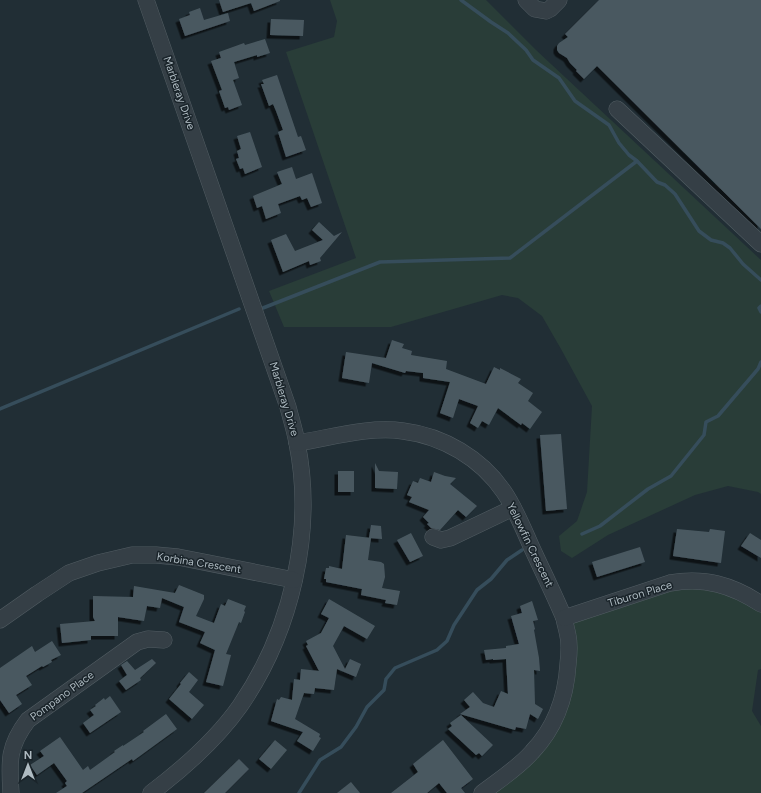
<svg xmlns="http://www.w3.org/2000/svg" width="761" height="793" font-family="Figtree,sans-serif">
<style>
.green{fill:#293d38}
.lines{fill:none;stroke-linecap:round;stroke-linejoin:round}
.stream{stroke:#364d5b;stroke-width:3.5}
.building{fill:#4a5961;filter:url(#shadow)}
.minor-casing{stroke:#525d63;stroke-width:17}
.minor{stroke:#353f46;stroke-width:16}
.labels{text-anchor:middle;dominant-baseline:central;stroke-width:3;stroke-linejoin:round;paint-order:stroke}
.street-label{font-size:11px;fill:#afbbc2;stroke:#1a242a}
</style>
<defs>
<filter id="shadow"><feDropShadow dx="-3.5" dy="3.5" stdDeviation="0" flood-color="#0009"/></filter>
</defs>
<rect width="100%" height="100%" fill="#212e35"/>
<g class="green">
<path d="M330 0H486L536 50 761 260V494L758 492 728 486 695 495 608 535 572 558 561 551 559 536 577 521 587 492 592 406 561 349 542 316 518 298 502 295 391 327H284L269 291 356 258 286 52 334 37 337 21Z"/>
<path d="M686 582 761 605V669L758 670 752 711 761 726V793H485L555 723 566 620Z"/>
</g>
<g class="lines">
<g class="stream">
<path d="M461 0 491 22 508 33 526 50 533 60 559 78 575 101 609 125 619 143 629 155 637 161 657 182 665 185 675 194 699 231 711 240 723 243 730 248 743 264 761 280"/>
<path d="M761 306 759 308 761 312"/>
<path d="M263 308 380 262 510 258 637 161"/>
<path d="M0 409 239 309"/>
<path d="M582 534 600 526 648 489 671 476 704 435 706 422 718 416 758 369 761 362"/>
<path d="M299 793 320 760 341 747 356 727 367 707 384 690 386 679 395 668 437 650 447 641 454 625 477 590 491 579 507 560 522 550"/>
</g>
</g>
<g class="building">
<path d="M219 0H280V1L254 11 251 3 223 12Z"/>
<path d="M599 0H761V229L597 66 584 79 576 71 577 70 570 63 567 58 559 53 557 50V46L559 43 568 37 565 34Z"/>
<path d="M200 8 204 20 228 13 230 21 185 36 179 19 190 15 189 12Z"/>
<path d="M271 19 304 20 303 36 270 35Z"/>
<path d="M265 39 270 53 257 57V55L234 62 239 78 233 80 242 105 229 110 228 107 225 108 219 91 222 90 211 61 221 58 219 52 244 43 245 45Z"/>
<path d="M277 75 298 137 301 136 306 150 286 157 278 132 283 130 276 111 273 104 269 106 261 84H264L262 80Z"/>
<path d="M250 132 262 167 245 174 243 168 240 169 236 159 239 158 237 151 241 149 237 136Z"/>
<path d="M292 167 296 179 312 173 322 203 311 207 307 198 302 200 300 196 278 204 281 213 266 219 262 206 257 208 253 196 282 184 277 172Z"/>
<path d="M319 222 334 236 342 232 320 258 321 261 310 265 309 261 283 272 271 240 286 234 295 251 323 240 312 230Z"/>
<path d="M392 340 404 344 402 348 412 351 411 355 447 361 446 369 486 384 494 367 500 370V368L521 379 518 383 533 393 528 401 542 412 530 429 522 423 521 425 498 408 489 425 482 421 478 428 470 423 478 406 459 399 453 418 440 413 450 382 423 378V373L406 371 405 373 372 363 369 383 342 378 346 352 386 358Z"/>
<path d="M561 434 567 509 546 511 540 435Z"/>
<path d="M375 463 379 471 398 472 397 489 375 488Z"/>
<rect x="338" y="471" width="16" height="21"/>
<path d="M434 472 445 476 456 478 450 484 477 506 466 517 458 510 440 530 431 528 427 524 429 523 423 517 429 510 409 502 412 497 407 495 413 481 418 483 420 478 431 482Z"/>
<path d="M371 525 381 526 382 539 369 538Z"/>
<path d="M677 529 709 532 710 529 725 531 721 563 673 556Z"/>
<path d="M411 533 423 556 410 562 397 540Z"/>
<path d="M750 533 761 540V558L741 546Z"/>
<path d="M346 535 371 538 368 560 381 562 384 564 385 577 382 588 400 591 397 605 385 603 386 600 361 595 362 589 326 582V579H324L326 568H329V566L342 569Z"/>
<path d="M640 547 645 562 597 577 592 562Z"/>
<path d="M179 585 204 595V599L196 616 214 623 221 604 225 606 228 599 246 606 244 611 245 612 241 623 239 622 226 654 231 655 223 686 206 682 215 650 200 643 205 632 179 622 184 607 162 598 160 608 147 606 144 621 118 617V636H91V640L62 643 60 624 95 621 93 617V596L133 597 134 586 175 593Z"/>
<path d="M329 599 375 626 367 639 344 626 333 646 345 669 350 659 361 664 356 677 337 669 334 690 315 688 314 694 304 693 295 719 320 734 319 737 321 738 313 751 297 741 303 732 271 721 277 699 279 700 281 697 292 700 294 679 300 680 301 669 319 671 306 646 308 645 306 641 321 633 329 618 321 614Z"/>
<path d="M532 601 538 620 533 621 535 629 534 630 539 658 540 671 534 670 535 704 543 709 538 719 530 714 526 729 516 727 515 730 460 714 470 707 464 700 473 692 483 703 494 707 501 691 508 694 506 659 493 660V659L486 660 484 650 506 648V646L519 644 511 616 522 613 520 606Z"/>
<path d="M52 641 61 655 51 660 52 662 43 667 42 666 26 676 32 685 16 695 22 704 9 713 0 700V668L32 646 35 652Z"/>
<path d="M152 659 156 663 140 678 141 680 126 690 119 681 127 675 121 665 127 661 135 670Z"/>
<path d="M189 672 198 680 189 692 204 705 192 719 169 699 181 684 180 683Z"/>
<path d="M110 696 121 712 90 733 83 723 94 715 90 710 96 706 95 705 104 698 105 700Z"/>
<path d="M166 714 177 729 133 761 132 759 82 793H56L67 786 65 783 67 781 54 763 37 775 30 765 44 756 40 751 60 737 83 770 88 766 90 770 115 752 114 751 123 745V746L144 732 143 731Z"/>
<path d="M461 715 493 745 482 756 479 753 476 755 448 729 452 726 450 723Z"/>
<path d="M275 740 287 750 271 769 259 759Z"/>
<path d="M443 740 473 779 461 788 465 793H447L439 783 427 793H391L418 772 413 764Z"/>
<path d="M239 759 249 769 225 793H204Z"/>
<path d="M351 782 360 793H337Z"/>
</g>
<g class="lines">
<g class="minor-casing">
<g id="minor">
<path d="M146 0 288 407C291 419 295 431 297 443 315 532 291 632 240 706 216 740 184 768 151 793"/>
<path d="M526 0 535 9 546 11 550 9 559 0"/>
<path d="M617 109 761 244"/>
<path d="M297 443C330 438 369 426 403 431 443 436 481 458 504 492 515 508 523 528 531 546 542 570 554 594 564 618 565 624 567 630 568 636 570 645 569 655 568 664 566 697 555 728 532 752 518 768 499 780 482 793"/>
<path d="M433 537 441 540 450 538 513 508"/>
<path d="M564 618 670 583C705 577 732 585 761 604"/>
<path d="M0 620 37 594 69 573 98 563 132 555H156L178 557 294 580"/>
<path d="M11 793C9 761 8 746 28 720L137 642 148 639 164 640"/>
</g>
</g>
<use href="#minor" class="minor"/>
</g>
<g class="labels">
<g class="street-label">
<text transform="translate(179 93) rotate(71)">Marbleray Drive</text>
<text transform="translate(284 399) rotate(73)">Marbleray Drive</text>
<text transform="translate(530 545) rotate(64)">Yellowfin Crescent</text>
<text transform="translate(199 563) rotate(9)">Korbina Crescent</text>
<text transform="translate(640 594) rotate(-17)">Tiburon Place</text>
<text transform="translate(62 696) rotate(-36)">Pompano Place</text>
</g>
</g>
<g transform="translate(28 765)" stroke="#1a242a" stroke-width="3" paint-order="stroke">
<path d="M0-3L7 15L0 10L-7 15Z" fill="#afbbc2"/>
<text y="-6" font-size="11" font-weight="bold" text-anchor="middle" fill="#afbbc2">N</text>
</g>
</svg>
